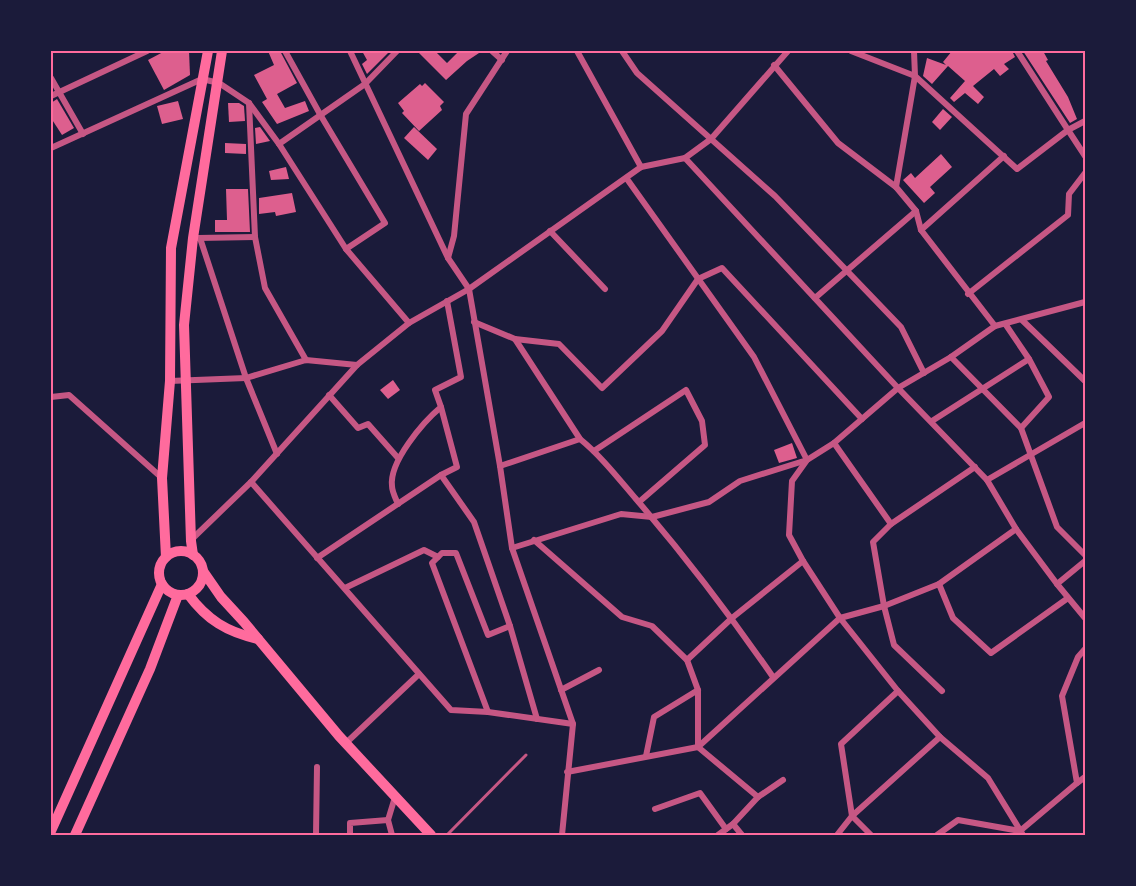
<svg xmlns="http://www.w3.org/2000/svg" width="1136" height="886" font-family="'Titillium Web',sans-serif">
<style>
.building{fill:#dd5f8e}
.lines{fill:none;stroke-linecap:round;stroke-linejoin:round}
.service{stroke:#c65784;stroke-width:3}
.minor{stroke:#c65784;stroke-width:6}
.primary{stroke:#ff6b9d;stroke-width:10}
.neatline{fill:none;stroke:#ff6b9d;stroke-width:2}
</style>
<rect width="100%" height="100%" fill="#1b1b3a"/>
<g class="building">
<path d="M165 51H189L190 75 164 90 148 60Z"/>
<path d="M268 51H280L297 83 277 94 285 108 305 101 309 111 277 124 262 102 267 99 254 75 274 65Z"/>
<path d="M362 51H390L367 74 362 64 367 60Z"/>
<path d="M417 51H435L447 63 459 51H482L467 61 446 80Z"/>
<path d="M952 51H1012L1015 57 1004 64 1009 69 1000 76 994 69 973 86 984 97 978 104 965 93 954 102 950 98 965 81 948 66 932 84 923 76 927 58 946 65 943 62Z"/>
<path d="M1023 51H1043L1048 60 1046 61 1068 97 1077 119 1070 123Z"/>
<path d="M425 83 444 102 440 106 442 110 419 131 402 113 404 111 398 103 420 84 422 86Z"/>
<path d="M57 99 74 128 62 135 51 118V103Z"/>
<path d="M178 101 183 119 162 124 157 106Z"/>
<path d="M228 103H239L244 106 245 121 229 122Z"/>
<path d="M943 109 952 117 940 130 932 122Z"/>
<path d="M260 127 270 141 256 144 255 128Z"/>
<path d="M414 127 437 149 428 160 404 138Z"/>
<path d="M225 143 246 144V154L225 153Z"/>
<path d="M941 154 952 167 930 187 935 193 924 203 903 180 911 173 915 178Z"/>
<path d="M286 167 289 179 271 180 269 171Z"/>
<path d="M226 189H248L250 232H215V220H227Z"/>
<path d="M292 193 296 212 276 216 275 212 259 214V198Z"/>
<path d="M393 380 400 390 388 399 380 390Z"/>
<path d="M792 443 797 458 779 463 774 450Z"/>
</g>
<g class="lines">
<path class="service" d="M447 835 526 755"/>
<g class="minor">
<path d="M285 51 321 116 385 223 346 249"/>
<path d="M350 51 448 258 469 289 500 466 512 548 573 724 562 835"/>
<path d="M492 51 502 60"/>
<path d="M577 51 641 167"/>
<path d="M622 51 637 73 775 196 901 327 924 373"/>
<path d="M851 51 915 76 1017 169 1068 130 1085 156"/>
<path d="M914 51 915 76 896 187 916 211 921 230 995 326"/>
<path d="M1017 51 1068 130 1085 121"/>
<path d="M774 65 838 143 896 187"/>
<path d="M51 78 83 134"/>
<path d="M51 96 147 51"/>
<path d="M249 103 255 237 265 288 306 360"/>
<path d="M279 144 365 84 397 51"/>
<path d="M51 148 202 79 219 83 249 103 279 144 346 249 409 323"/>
<path d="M685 158 711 139 788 51"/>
<path d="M921 230 1004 156"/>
<path d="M550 231 605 289"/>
<path d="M198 238 255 237"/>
<path d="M200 238 246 378 277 454"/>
<path d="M448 258 454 236 466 114 507 51"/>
<path d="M968 294 1068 215 1069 194 1085 173"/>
<path d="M815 298 916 211"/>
<path d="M1022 320 1085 381"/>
<path d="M474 322 515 339 580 439C601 456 618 478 636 499 685 556 730 615 773 677"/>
<path d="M515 339 559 344 602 388 662 331 698 279 722 268 862 419"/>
<path d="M951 357 1021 428 1049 397 1029 359 1006 325"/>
<path d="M170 381 246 378 306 360 357 365"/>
<path d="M329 395 358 428 368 424 398 458"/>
<path d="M51 397 69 395 162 478"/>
<path d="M932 421 1029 359"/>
<path d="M1021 428 1057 527 1085 555"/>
<path d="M834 443 891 524"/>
<path d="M594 451 686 390 702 421 705 445 639 502"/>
<path d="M500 466 580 439"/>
<path d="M441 475 474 522 510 626 537 719"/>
<path d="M987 480 1085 423"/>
<path d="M251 482 451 710 488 712 573 724"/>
<path d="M398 504C396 499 392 492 392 486 389 462 423 422 441 407L435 390 461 377 447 301"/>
<path d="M191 540 251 482 357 365 409 323 469 289 641 167 685 158 898 388 987 480 1016 529 1057 584 1085 618"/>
<path d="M534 540 622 617 652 626 687 660 698 690V747L758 797"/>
<path d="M512 548 621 514 652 517 709 502 740 481 807 460 754 357 627 179"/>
<path d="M317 558 441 475 457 467 441 407"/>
<path d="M939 584 1016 529"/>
<path d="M1057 584 1085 561"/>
<path d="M345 588 424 550 438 557"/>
<path d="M687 660 732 618 803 561"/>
<path d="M561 690 599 670"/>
<path d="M942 691 894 645 884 606 873 542 891 524 975 467"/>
<path d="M488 712 432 563 442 553H456L488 635 510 626"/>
<path d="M346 743 419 674"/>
<path d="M646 756 654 717 698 690"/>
<path d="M567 772 698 747 840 618 884 606 939 584 953 618 991 653 1068 598"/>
<path d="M1077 783 1085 777"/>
<path d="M655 809 700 793 726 829"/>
<path d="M733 824 742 835"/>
<path d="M316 835 317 767"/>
<path d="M350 835V823L388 820"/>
<path d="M392 835 388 820 395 797"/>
<path d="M718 835 733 824 758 797 783 780"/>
<path d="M837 835 852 816 940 737"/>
<path d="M871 835 852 816 841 744 898 691"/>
<path d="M937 835 958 820 1020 831 1077 783 1062 696 1078 657 1085 649"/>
<path d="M1023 835 988 778 940 737 898 691 840 618 803 561 789 535 792 481 807 460 834 443 898 388 951 357 995 326 1085 302"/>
</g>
<g class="primary">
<circle cx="181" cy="573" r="22"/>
<path d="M193 555 191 541 184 325 193 238 222 51"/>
<path d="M166 557 162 478 170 381 171 248 208 51"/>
<path d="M203 571 221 597 244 622 339 736 431 835"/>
<path d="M188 594C207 620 227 632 258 639"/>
<path d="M51 831 162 584"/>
<path d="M75 835 150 669 178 595"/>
</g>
</g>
<rect width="1136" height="886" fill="none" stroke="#1b1b3a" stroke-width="105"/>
<rect x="52" y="52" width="1032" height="782" class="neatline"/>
</svg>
